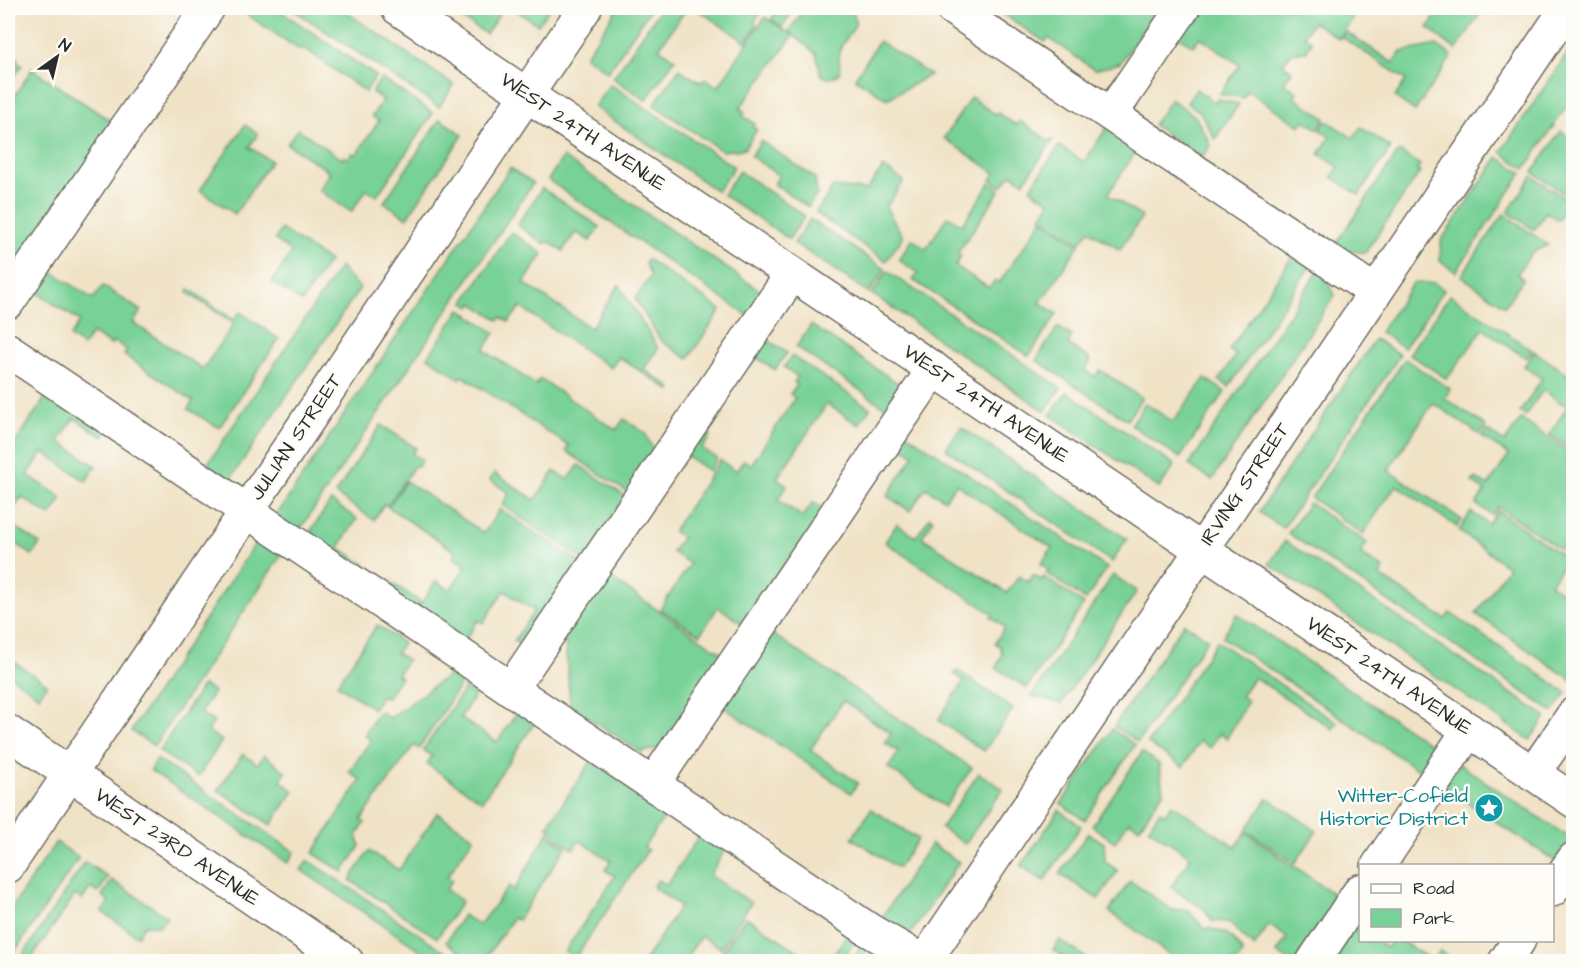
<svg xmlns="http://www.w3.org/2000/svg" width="1581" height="969" font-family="'Architects Daughter',sans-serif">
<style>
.green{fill:#78d197;stroke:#527e61;stroke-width:1.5}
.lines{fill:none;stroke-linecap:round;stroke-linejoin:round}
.minor-casing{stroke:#706b61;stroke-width:36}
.minor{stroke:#fff;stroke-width:33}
.labels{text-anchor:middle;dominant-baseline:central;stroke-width:5;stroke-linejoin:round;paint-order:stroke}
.street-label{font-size:20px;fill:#2b2b2b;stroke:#fdfcf7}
.culture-label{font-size:20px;fill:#0d838f;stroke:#fdfcf7;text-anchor:end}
</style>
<rect width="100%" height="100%" fill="#fdfcf7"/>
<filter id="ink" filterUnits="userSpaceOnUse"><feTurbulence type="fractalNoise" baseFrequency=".0167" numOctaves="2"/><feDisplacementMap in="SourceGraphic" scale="12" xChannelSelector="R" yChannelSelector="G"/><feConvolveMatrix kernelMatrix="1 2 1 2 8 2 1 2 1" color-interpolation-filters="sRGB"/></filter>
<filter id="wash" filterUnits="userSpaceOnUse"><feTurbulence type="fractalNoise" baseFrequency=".008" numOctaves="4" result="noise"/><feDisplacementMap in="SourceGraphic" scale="24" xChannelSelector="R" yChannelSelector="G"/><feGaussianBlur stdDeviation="1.35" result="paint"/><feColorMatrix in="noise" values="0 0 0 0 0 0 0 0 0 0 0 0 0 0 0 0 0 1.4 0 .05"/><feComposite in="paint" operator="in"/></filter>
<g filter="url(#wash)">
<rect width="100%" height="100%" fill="#f0e2c5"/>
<g class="green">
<path d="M237 8H276L376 76 365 92 304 48 301 51Z"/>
<path d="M291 8H340L454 85 439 107Z"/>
<path d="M446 8H494L501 12 486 34Z"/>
<path d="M515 8H550L538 25 514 9Z"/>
<path d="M618 8H651L608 72 585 56Z"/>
<path d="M661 8H687L659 48 675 59 646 100 613 78Z"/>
<path d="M695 8H764L754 22 757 25 746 42Z"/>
<path d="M770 8H795L782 27 771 20 776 12Z"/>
<path d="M805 8H848C868 25 842 36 839 53 838 59 841 65 840 72 835 78 828 80 821 75L816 54 789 31Z"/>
<path d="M1003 8H1158L1120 63 1095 70 1048 38 1045 42 1003 14Z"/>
<path d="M1197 8H1343L1353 18 1339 39 1313 22 1304 36 1312 42 1306 51 1291 53 1283 64 1292 71 1284 83 1297 92 1294 97 1325 118 1318 129 1304 120 1300 126 1248 91 1243 98 1220 94 1240 65 1200 37 1193 46 1178 36Z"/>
<path d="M1446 8H1484L1456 50 1428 28 1438 13 1443 17 1448 10Z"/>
<path d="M765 17 793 36 740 108 745 112 743 116 755 124 753 127 757 130 744 149 722 151 654 105 679 69 701 83 705 78 718 87Z"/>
<path d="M1346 32 1393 63 1401 52 1437 45 1452 56 1415 111 1395 97 1406 80 1342 37Z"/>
<path d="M879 41 930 75 887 99 855 78Z"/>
<path d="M1573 45V97L1525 169 1501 152Z"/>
<path d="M8 52 18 59 16 62 22 65 8 86Z"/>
<path d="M32 69 114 123 8 282V106Z"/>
<path d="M381 78 433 113 377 196 367 189 351 212 319 190 330 172 287 144 298 129 342 159 344 156 348 159 352 153 356 155 379 121 372 116 383 100 372 92Z"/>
<path d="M610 84 734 167 717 191 594 107Z"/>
<path d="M1196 89 1214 102 1217 99 1239 104 1215 139 1200 112 1187 103Z"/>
<path d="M971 97 996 115 998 113 1016 125 1020 121 1049 141 1053 140 1024 182 1011 174 1001 187 991 180 995 173 944 138Z"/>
<path d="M1171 99 1195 116 1211 145 1202 158 1153 125Z"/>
<path d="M440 119 463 135 407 218 384 202Z"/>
<path d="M1326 120 1353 138 1361 127 1391 148 1359 195 1332 177 1339 167 1319 154 1330 137 1320 130Z"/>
<path d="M245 125 258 134 249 147 271 161 235 214 200 190Z"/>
<path d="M1108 126 1139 147 1108 194 1142 217 1120 250 1089 230 1080 243 1041 217 1050 202 1030 189 1059 146 1084 162Z"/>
<path d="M1561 131 1573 140 1572 199 1533 172Z"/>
<path d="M761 141 815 178 817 194 808 207 774 184 779 176 751 156Z"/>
<path d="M1399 151 1420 165 1417 169 1420 172 1365 253 1333 248Z"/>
<path d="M563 157 765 294 750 317 548 180Z"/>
<path d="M1498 157 1522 173 1456 272 1440 261 1441 241Z"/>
<path d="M883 167 904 181 886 207 903 237 886 261 816 213 833 187 867 190Z"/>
<path d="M510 168 533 183 297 534 274 519Z"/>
<path d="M739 171 805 216 789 239 723 195Z"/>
<path d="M1532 176 1570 202 1558 220 1546 212 1534 230 1508 212Z"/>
<path d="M990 183 1000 190 957 254 961 256 955 266 989 288 995 280 999 283 1042 220 1079 245 1040 303 1057 314 1029 356 913 280 918 273 899 260 912 239 926 249 948 216 962 225Z"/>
<path d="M542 188 600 227 590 241 576 232 563 251 547 241 545 244 517 225Z"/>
<path d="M1504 214 1548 245 1532 252 1517 274 1523 279 1505 306 1461 276Z"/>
<path d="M810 219 885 269 869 293 794 243Z"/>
<path d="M281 229 329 261 302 302 272 282 292 252 275 240Z"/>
<path d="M511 232 543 254 524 283 591 328 619 285 658 348 644 369 672 388 671 391 619 357 611 368 520 307 509 322 501 317 499 320 473 303 471 307 464 302Z"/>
<path d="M1296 251 1313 262 1229 387 1219 380 1236 355 1229 350Z"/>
<path d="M647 259 721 310 688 359 661 341 635 299 651 276 645 263Z"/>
<path d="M340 267 360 288 227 484 204 469Z"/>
<path d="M1320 268 1335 295 1212 480 1189 465Z"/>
<path d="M50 270 93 299 103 286 141 311 133 323 203 369 234 324 188 293 189 289 234 320 240 312 279 339 219 428 188 409 193 401 124 355 127 350 114 341 111 345 92 333 83 346 70 337 80 321 36 292Z"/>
<path d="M887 271 1061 388 1045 411 872 294Z"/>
<path d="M1413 283H1434L1444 290 1404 348 1380 332Z"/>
<path d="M1450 295 1532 350 1526 358 1483 329 1447 379 1409 354Z"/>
<path d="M460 309 495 333 484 350 536 385 540 379 616 430 624 419 645 433 656 455 630 494 566 451 569 446 472 382 462 376 460 379 428 357Z"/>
<path d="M811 325 902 386 904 393 892 412 796 347Z"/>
<path d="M1058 327 1072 336 1068 344 1091 360 1085 370 1095 377 1100 370 1142 398 1127 420 1036 360Z"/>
<path d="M759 334 787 353 775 370 757 358 750 366 747 365 703 431 711 435 702 449 717 458 709 471 681 452Z"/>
<path d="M1375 339 1400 355 1283 528 1259 512Z"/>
<path d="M1534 351 1573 378V451L1549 435 1567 407 1543 390 1525 416 1520 412 1542 379 1524 366Z"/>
<path d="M792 356 870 408 859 425 827 404 777 478 787 485 778 500 803 517 813 502 826 511 749 628 718 607 700 635 660 609 690 564 672 552 682 537 673 531 720 460 736 471 744 460 751 465 795 398 790 394 797 385 794 382 798 377 784 367Z"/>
<path d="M1405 359 1450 389 1445 398 1486 426 1480 435 1433 403 1388 470 1462 520 1457 527 1396 485 1363 534 1311 498Z"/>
<path d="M1205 378 1225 392 1180 458 1131 425 1145 403 1173 422Z"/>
<path d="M49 392 108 431 103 437 74 418 59 441 96 466 86 481 43 452 28 475 62 498 50 516 22 497 8 517V454Z"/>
<path d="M1067 392 1175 465 1159 488 1050 415Z"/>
<path d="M1521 419 1573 455V530L1560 549 1498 507 1492 515 1476 504 1485 491 1472 482 1475 478 1488 486 1509 455 1482 437 1487 430 1505 442Z"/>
<path d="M381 425 416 448 412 454 422 460 418 467 415 465 387 506 384 504 374 520 335 494Z"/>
<path d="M961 427 1127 539 1112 562 946 449Z"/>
<path d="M903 431 1107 568 1086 600 1046 573 1048 569 1041 564 1052 548 956 484 945 500 926 488 910 511 887 496 914 455 895 442Z"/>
<path d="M579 465 628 498 586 561 502 505 509 493 490 480 494 473 535 500 554 471 568 480Z"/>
<path d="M406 481 484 533 500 509 584 565 527 650 514 641 534 611 504 591 483 623 478 620 463 644 415 613 436 581 450 590 466 566 453 557 456 552 388 507Z"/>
<path d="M331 501 357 519 339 547 420 602 413 612 305 539Z"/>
<path d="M1309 503 1367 543 1361 554 1384 569 1380 576 1445 619 1450 613 1567 693 1553 712 1288 533Z"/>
<path d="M1498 511 1562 555 1568 547 1573 550 1550 584 1573 600V681L1476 614 1508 567 1459 531 1471 512 1488 524Z"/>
<path d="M930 517 933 520 922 537 1007 593 1019 576 1028 582 1033 575 1041 580 1044 577 1084 604 1027 688 996 668 1002 654 1000 646 995 643 1005 627 991 617 993 614 885 542 897 524 916 537Z"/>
<path d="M8 522 40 544 32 555 8 538Z"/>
<path d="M262 533 286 548 154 746 131 731Z"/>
<path d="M1285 541 1546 717 1530 740 1269 564Z"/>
<path d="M600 571 726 656 664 748 640 752 570 705 564 624Z"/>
<path d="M1113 575 1137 591 1061 704 1032 696Z"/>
<path d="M1237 614 1439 750 1423 773 1222 637Z"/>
<path d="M1184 623 1208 639 1138 742 1114 726Z"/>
<path d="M377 625 403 643 396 653 407 660 397 675 401 677 387 698 382 695 373 709 337 684Z"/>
<path d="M768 631 972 768 945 807 888 768 899 752 885 743 891 733 843 701 810 750 858 783 851 793 719 704Z"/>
<path d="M1217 641 1337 723 1333 729 1254 677 1241 696 1248 701 1227 738 1220 733 1210 748 1200 741 1183 767 1148 743Z"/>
<path d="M8 658 47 684 39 696 8 674Z"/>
<path d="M458 668 467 674 419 749 414 745 361 820 365 823 357 835 360 846 343 872 313 853 361 780 349 772 371 740 364 735 379 711 390 718Z"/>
<path d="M957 670 1013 709 984 751 938 720 964 681 954 674Z"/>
<path d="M203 685 214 692 200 713 214 722 208 731 222 741 198 777 159 751Z"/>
<path d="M465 688 475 695 460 718 497 742 519 710 536 721 482 801 427 764 432 756 423 750Z"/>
<path d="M1112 729 1135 745 1085 820 1061 804Z"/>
<path d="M1142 752 1159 764 1163 792 1139 828 1129 821 1115 842 1092 826Z"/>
<path d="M243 754 258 764 264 755 286 772 281 781 294 791 271 825 218 790Z"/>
<path d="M157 759 295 852 288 863 150 770Z"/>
<path d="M593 759 669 810 644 847 648 850 575 958 565 951 615 876 605 870 611 861 579 840 573 849 548 832 551 828 547 826Z"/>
<path d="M1459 764 1573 840 1558 863 1444 787Z"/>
<path d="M979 773 1003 789 965 844 941 828Z"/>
<path d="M1268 798 1317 831 1295 863 1246 830Z"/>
<path d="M1172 804 1236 847 1246 832 1340 899 1297 961H1289L1277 953 1287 938 1269 925 1254 947 1228 922 1212 921 1205 910 1171 887 1191 857 1148 828 1160 811 1165 814Z"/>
<path d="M871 809 918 839 898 868 852 838Z"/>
<path d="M1059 810 1081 826 1044 881 1021 866Z"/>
<path d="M437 813 474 837 447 877 452 880 446 890 462 901 437 938 350 880 369 851 399 870Z"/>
<path d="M701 833 726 848 710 875 751 903 721 948 701 936 684 961 644 962 680 906 653 887 658 880 667 885Z"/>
<path d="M1088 833 1104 843 1105 861 1118 871 1098 899 1060 874Z"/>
<path d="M547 834 566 847 518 920 513 918 484 961 479 958 474 961 446 942 463 915 479 925 509 886 514 890Z"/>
<path d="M56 842 79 858 8 961V913Z"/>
<path d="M931 844 959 862 905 942 878 923Z"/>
<path d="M308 860 459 961H436L301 870Z"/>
<path d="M85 862 108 877 98 893 90 888 82 900 75 895 30 960 23 955Z"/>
<path d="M112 880 167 917 160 926 145 925 137 936 102 912 109 901 102 896Z"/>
<path d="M1130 881 1173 910 1187 909 1204 928C1228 931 1230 933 1243 953L1238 961H1178L1109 911Z"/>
<path d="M746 917 813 961H736L722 952Z"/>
<path d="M1349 922 1360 930V940L1376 941 1386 948 1392 941H1401L1433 961 1440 951 1456 961 1322 962Z"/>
<path d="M850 930 858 936 841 961 829 962Z"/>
<path d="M1060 940 1091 961H1070L1053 950Z"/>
<path d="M865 941 877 950 886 962H851Z"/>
</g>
</g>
<g filter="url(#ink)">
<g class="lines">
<g class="minor-casing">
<g id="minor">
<path d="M398 8 1574 801"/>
<path d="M952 8 1375 292"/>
<path d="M1111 114 1183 8"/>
<path d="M8 302 208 8"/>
<path d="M8 350 869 930 924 962"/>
<path d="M511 689 792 274"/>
<path d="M8 732 347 962"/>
<path d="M1533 774 1574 714"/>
<path d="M653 784 934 369"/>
<path d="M8 866 585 8"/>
<path d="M1378 866 1469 730"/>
<path d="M1552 890 1574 859"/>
<path d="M924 962 1567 8"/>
<path d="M1313 962 1360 891"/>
<path d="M1505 962 1519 940"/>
</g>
</g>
<use href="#minor" class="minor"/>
</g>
</g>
<defs>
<g id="sight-disc" transform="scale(1.5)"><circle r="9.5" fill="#0f9aa8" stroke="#fdfcf7"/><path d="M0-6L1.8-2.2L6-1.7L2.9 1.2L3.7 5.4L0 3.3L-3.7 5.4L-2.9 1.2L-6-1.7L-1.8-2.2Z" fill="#fff"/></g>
</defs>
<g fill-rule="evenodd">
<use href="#sight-disc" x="1489" y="808"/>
</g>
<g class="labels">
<g class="street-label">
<text transform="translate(583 132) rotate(34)">WEST 24TH AVENUE</text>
<text transform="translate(986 404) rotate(34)">WEST 24TH AVENUE</text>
<text transform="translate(296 437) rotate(-56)">JULIAN STREET</text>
<text transform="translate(1245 484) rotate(-56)">IRVING STREET</text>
<text transform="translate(1389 676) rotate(34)">WEST 24TH AVENUE</text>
<text transform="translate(177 847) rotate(34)">WEST 23RD AVENUE</text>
</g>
<g class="culture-label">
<text x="1468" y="796">Witter-Cofield<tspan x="1468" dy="23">Historic District</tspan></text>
</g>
</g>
<rect width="1581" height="969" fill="none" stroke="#fdfcf7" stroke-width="30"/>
<rect x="1359" y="864" width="195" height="78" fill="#fdfcf7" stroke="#a9a8a5" stroke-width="1.5"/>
<rect x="1371" y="884" width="30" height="9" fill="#ffffff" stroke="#a9a8a5" stroke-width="1.5"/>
<text x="1413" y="894" font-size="18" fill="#2b2b2b">Road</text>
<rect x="1371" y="909" width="30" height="18" fill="#78d197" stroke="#a9a8a5" stroke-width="1.5"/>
<text x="1413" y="924" font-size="18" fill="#2b2b2b">Park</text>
<g transform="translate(57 57) rotate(34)" stroke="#fdfcf7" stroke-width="4.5" paint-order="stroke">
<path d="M0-4.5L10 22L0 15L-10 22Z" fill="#2b2b2b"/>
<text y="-9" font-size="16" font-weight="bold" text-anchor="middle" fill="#2b2b2b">N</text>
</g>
</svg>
